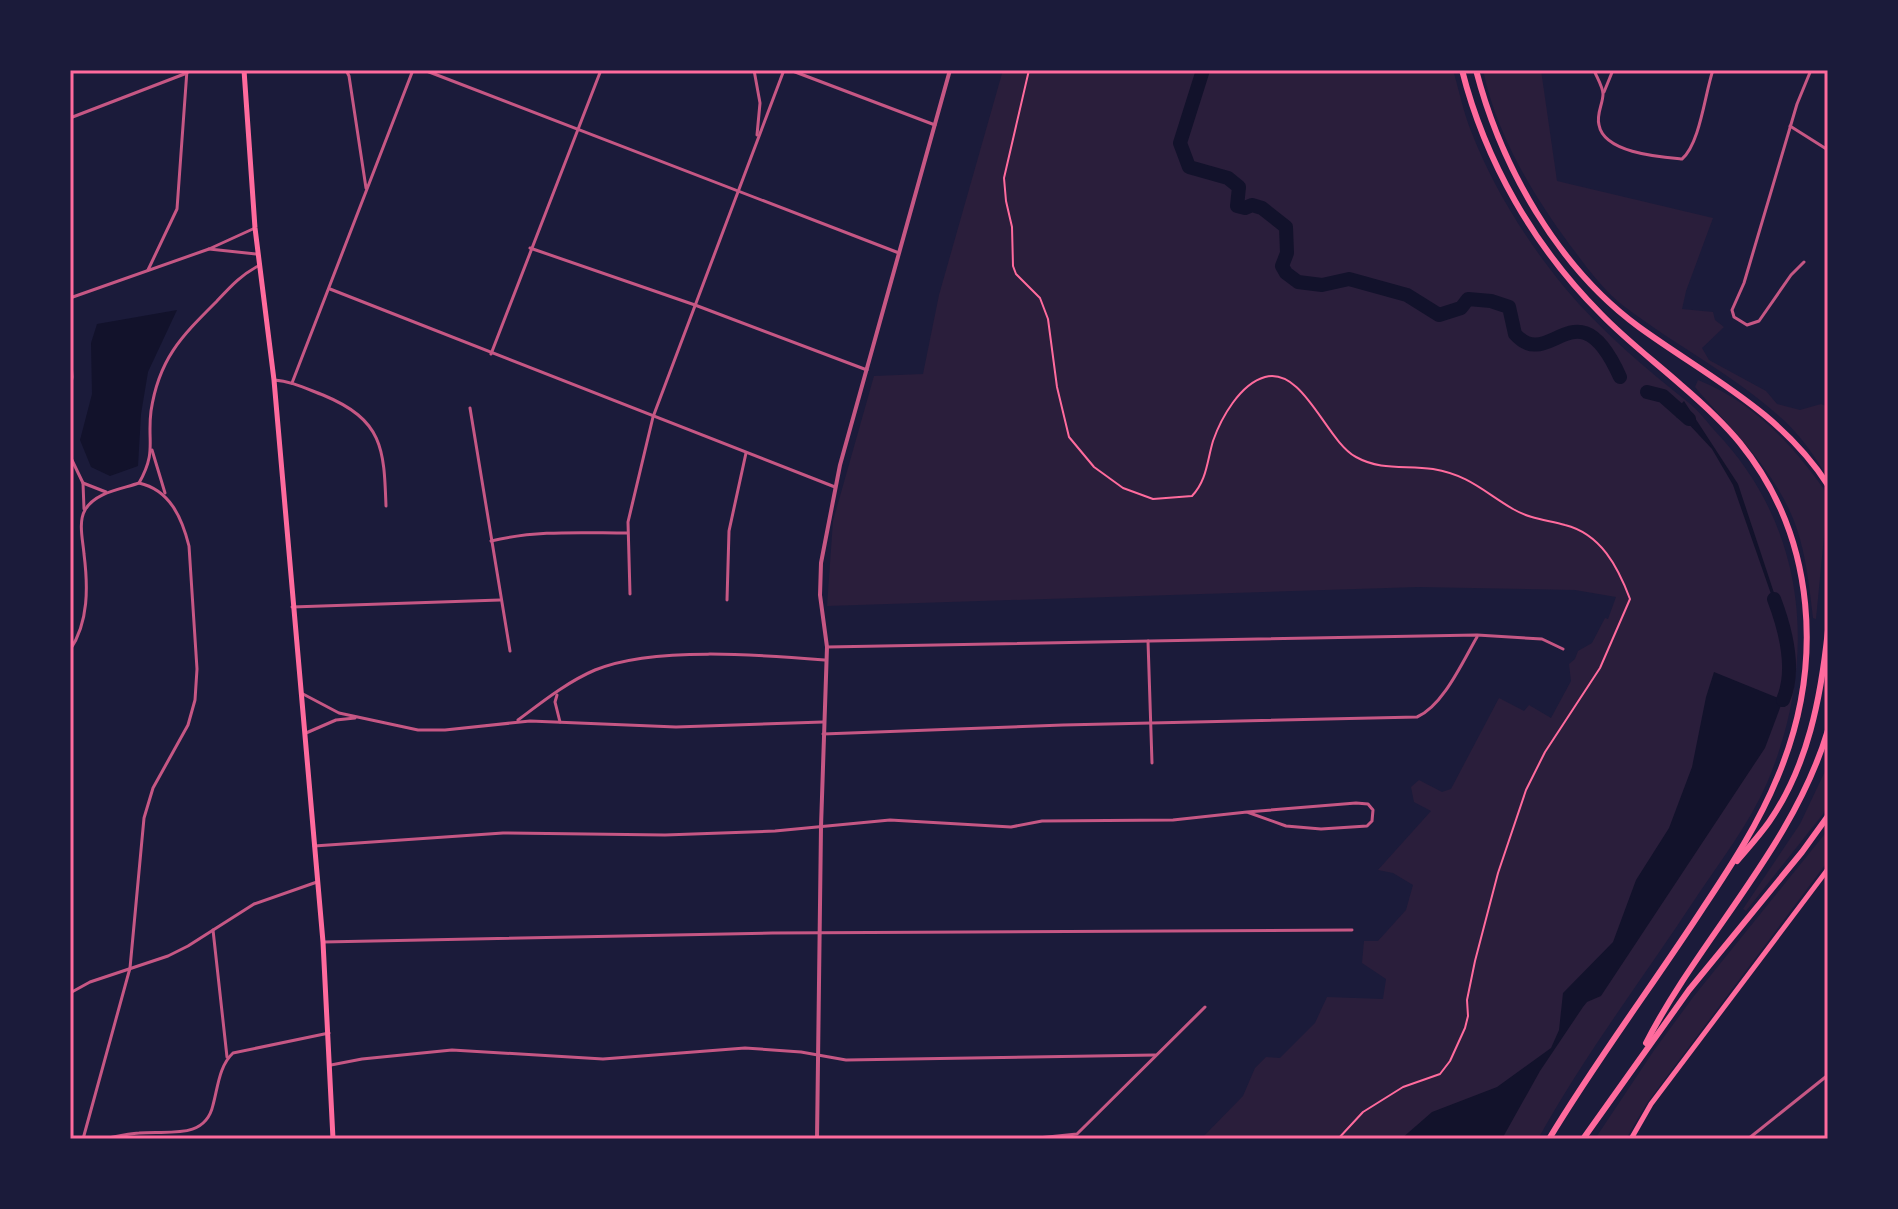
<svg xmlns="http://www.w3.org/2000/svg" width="1898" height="1209" font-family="Signika,sans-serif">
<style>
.green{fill:#2a1e3b}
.water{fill:#12122b}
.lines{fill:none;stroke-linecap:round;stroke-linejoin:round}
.river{stroke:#12122b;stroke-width:14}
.path{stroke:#ff6b9d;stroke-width:2}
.minor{stroke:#c65784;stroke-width:3}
.tertiary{stroke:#c65784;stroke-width:4}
.secondary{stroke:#ff6b9d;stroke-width:5}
.primary{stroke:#ff6b9d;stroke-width:5}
.motorway{stroke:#ff6b9d;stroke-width:6}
.neatline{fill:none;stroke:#ff6b9d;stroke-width:3}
</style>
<rect width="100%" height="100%" fill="#1b1b3a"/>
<g class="green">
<path d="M1003 70H1453C1459 90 1463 111 1471 131 1492 186 1527 242 1565 288 1601 331 1646 369 1689 403 1699 411 1707 422 1715 431 1809 529 1818 662 1767 783 1749 824 1722 859 1697 896 1644 977 1585 1054 1538 1139H1201L1243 1096 1255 1068 1266 1057 1280 1058 1315 1023 1327 997 1383 999 1386 979 1362 963 1364 941H1378L1406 910 1413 885 1393 873 1378 870 1431 811 1414 802 1411 787 1419 780 1442 792 1451 789 1499 698 1524 711 1529 705 1551 718 1571 681 1569 664 1575 659 1578 651 1592 643 1605 618 1608 619 1616 597 1575 590 1418 587 827 606 833 521 874 376 923 374 939 295Z"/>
<path d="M1483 70H1541L1557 181 1713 218 1686 291 1682 309 1713 312 1715 320 1724 327 1702 348 1709 360 1766 391 1777 404 1800 410 1821 404 1828 407V478C1814 455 1799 433 1779 416 1732 374 1675 345 1625 307 1606 293 1590 272 1576 253 1535 199 1497 137 1483 70Z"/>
<path d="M1698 380C1754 402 1795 447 1828 495L1816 619 1813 618C1810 592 1807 564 1800 539 1783 477 1735 434 1695 387Z"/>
<path d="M1828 765V803L1823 814 1746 911 1743 909 1800 824Z"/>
<path d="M1828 830V861L1647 1103 1626 1139H1595L1655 1049 1694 996Z"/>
</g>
<g class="water">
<path d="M177 310 148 372 141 414 138 466 110 476 91 467 80 440 92 394 91 343 97 324Z"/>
<path d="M1684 401 1738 484 1781 614H1778L1733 485 1712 449 1683 418H1677L1673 412Z"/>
<path d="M1714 672 1783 700 1765 748 1601 996 1587 1002 1583 1007 1540 1071 1502 1139H1401L1432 1112 1497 1087 1551 1048 1559 1030 1563 993 1613 942 1636 880 1669 828 1692 767 1706 697Z"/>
</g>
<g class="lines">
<g class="river">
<path d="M1203 70 1180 143 1189 167 1228 178 1239 187 1237 206 1245 208 1252 205 1262 208 1286 227 1287 253 1282 266 1286 273 1298 282 1322 285 1349 279 1407 295 1439 315 1461 308 1468 299 1491 301 1509 307 1515 334C1550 374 1577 281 1620 377"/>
<path d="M1647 392 1663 396 1689 419"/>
<path d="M1774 599C1785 628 1796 670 1783 700"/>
</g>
<path class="path" d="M1029 70 1004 178 1006 201 1012 227 1013 266 1016 274 1040 298 1048 319 1057 387 1069 437 1094 467 1123 488 1153 499 1192 496C1207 480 1207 461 1213 441 1221 418 1240 384 1265 377 1304 367 1326 441 1356 457 1381 471 1406 465 1433 469 1469 475 1484 492 1513 509 1530 519 1547 520 1565 525 1601 534 1618 567 1630 599L1600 668 1545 752 1526 790 1498 873 1475 961 1467 1000 1468 1016 1465 1028 1450 1061 1440 1074 1403 1087 1363 1112 1338 1139"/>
<g class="minor">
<path d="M346 70 349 76 366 188"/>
<path d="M424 70 899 253"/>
<path d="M754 70 760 103 757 135"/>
<path d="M790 70 935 125"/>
<path d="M1594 70C1596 76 1603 87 1603 94 1603 104 1596 114 1599 125 1604 153 1660 157 1682 159 1700 144 1705 93 1713 70"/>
<path d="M1604 92 1613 70"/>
<path d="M70 118 187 73"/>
<path d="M1790 126 1828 150"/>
<path d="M530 248 695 305 867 370"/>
<path d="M209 249 256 254"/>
<path d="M1804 262 1791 275 1759 321 1747 325 1734 317 1732 310 1744 283 1797 104 1811 70"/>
<path d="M148 270 177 209 187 70"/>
<path d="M330 289 835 487"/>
<path d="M70 298 209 249 255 228"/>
<path d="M70 347 72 377 70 391"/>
<path d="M491 354 601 70"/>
<path d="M274 380C291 381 307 389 323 395 383 420 384 448 386 506"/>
<path d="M292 383 413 70"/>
<path d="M1827 398H1828"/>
<path d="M470 408 510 651"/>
<path d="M152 450 165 493"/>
<path d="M70 456 83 483 84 509"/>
<path d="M83 483 106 492"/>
<path d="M491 541C536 530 581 533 627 533"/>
<path d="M630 594 628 522 653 417 784 70"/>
<path d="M727 600 729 531 746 453"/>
<path d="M292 607 500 600"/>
<path d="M1148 641 1152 763"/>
<path d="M827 647 1477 635 1542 639 1563 649"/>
<path d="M70 650C89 622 88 586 84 554 83 541 78 522 85 510 95 492 122 489 139 483 157 451 147 442 151 411 159 358 182 336 217 301 231 286 242 274 260 265"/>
<path d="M303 694 339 713 418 730H445L530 721 676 727 823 722"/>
<path d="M557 695 555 702 560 722"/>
<path d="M518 720C542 702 567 682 595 670 652 646 763 655 825 660"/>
<path d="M306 733 336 720 355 718"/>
<path d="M823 734 1063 725 1417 717C1443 706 1463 661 1477 637"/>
<path d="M314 846 503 833 665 835 775 831 890 820 1011 827 1042 821 1173 820 1247 812 1286 826 1321 829 1367 826 1372 821 1373 810 1368 804 1356 803 1247 812"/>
<path d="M213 930 227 1057"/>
<path d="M323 942 772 933 1352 930"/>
<path d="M70 993 90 982 168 956 188 946 254 904 317 882"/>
<path d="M331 1065 362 1059 452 1050 603 1059 745 1048 801 1052 846 1060 1155 1055"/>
<path d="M83 1139 130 968 144 818 153 788 188 725 195 700 197 669 189 546C182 518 170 490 139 483"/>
<path d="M102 1139C114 1137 126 1134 139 1133 166 1130 205 1141 213 1105 218 1087 219 1066 233 1053L329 1033"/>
<path d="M1028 1139 1077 1134 1205 1007"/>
<path d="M1748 1139 1828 1075"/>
</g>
<path class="tertiary" d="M817 1139 821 827 827 647 820 595 821 563 840 465 950 70"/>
<path class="secondary" d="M1631 1139 1651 1104 1828 869"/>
<path class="primary" d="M244 70 255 228 274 380 323 942 333 1139"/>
<g class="motorway">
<path d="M1462 70C1485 161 1534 247 1601 314 1626 340 1654 361 1681 385 1702 403 1722 421 1740 443 1817 538 1824 666 1778 776 1759 823 1731 866 1703 908 1653 985 1597 1059 1549 1139"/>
<path d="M1476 70C1501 166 1557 267 1639 327 1708 377 1780 411 1828 485"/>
<path d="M1737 861C1748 848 1759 836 1769 822 1808 766 1821 697 1828 630"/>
<path d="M1646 1043C1701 936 1793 847 1828 730"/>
<path d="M1583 1139 1689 990 1802 852 1828 816"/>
</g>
</g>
<rect width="1898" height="1209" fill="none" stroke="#1b1b3a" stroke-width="144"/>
<rect x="72" y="72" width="1754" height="1065" class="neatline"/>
</svg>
